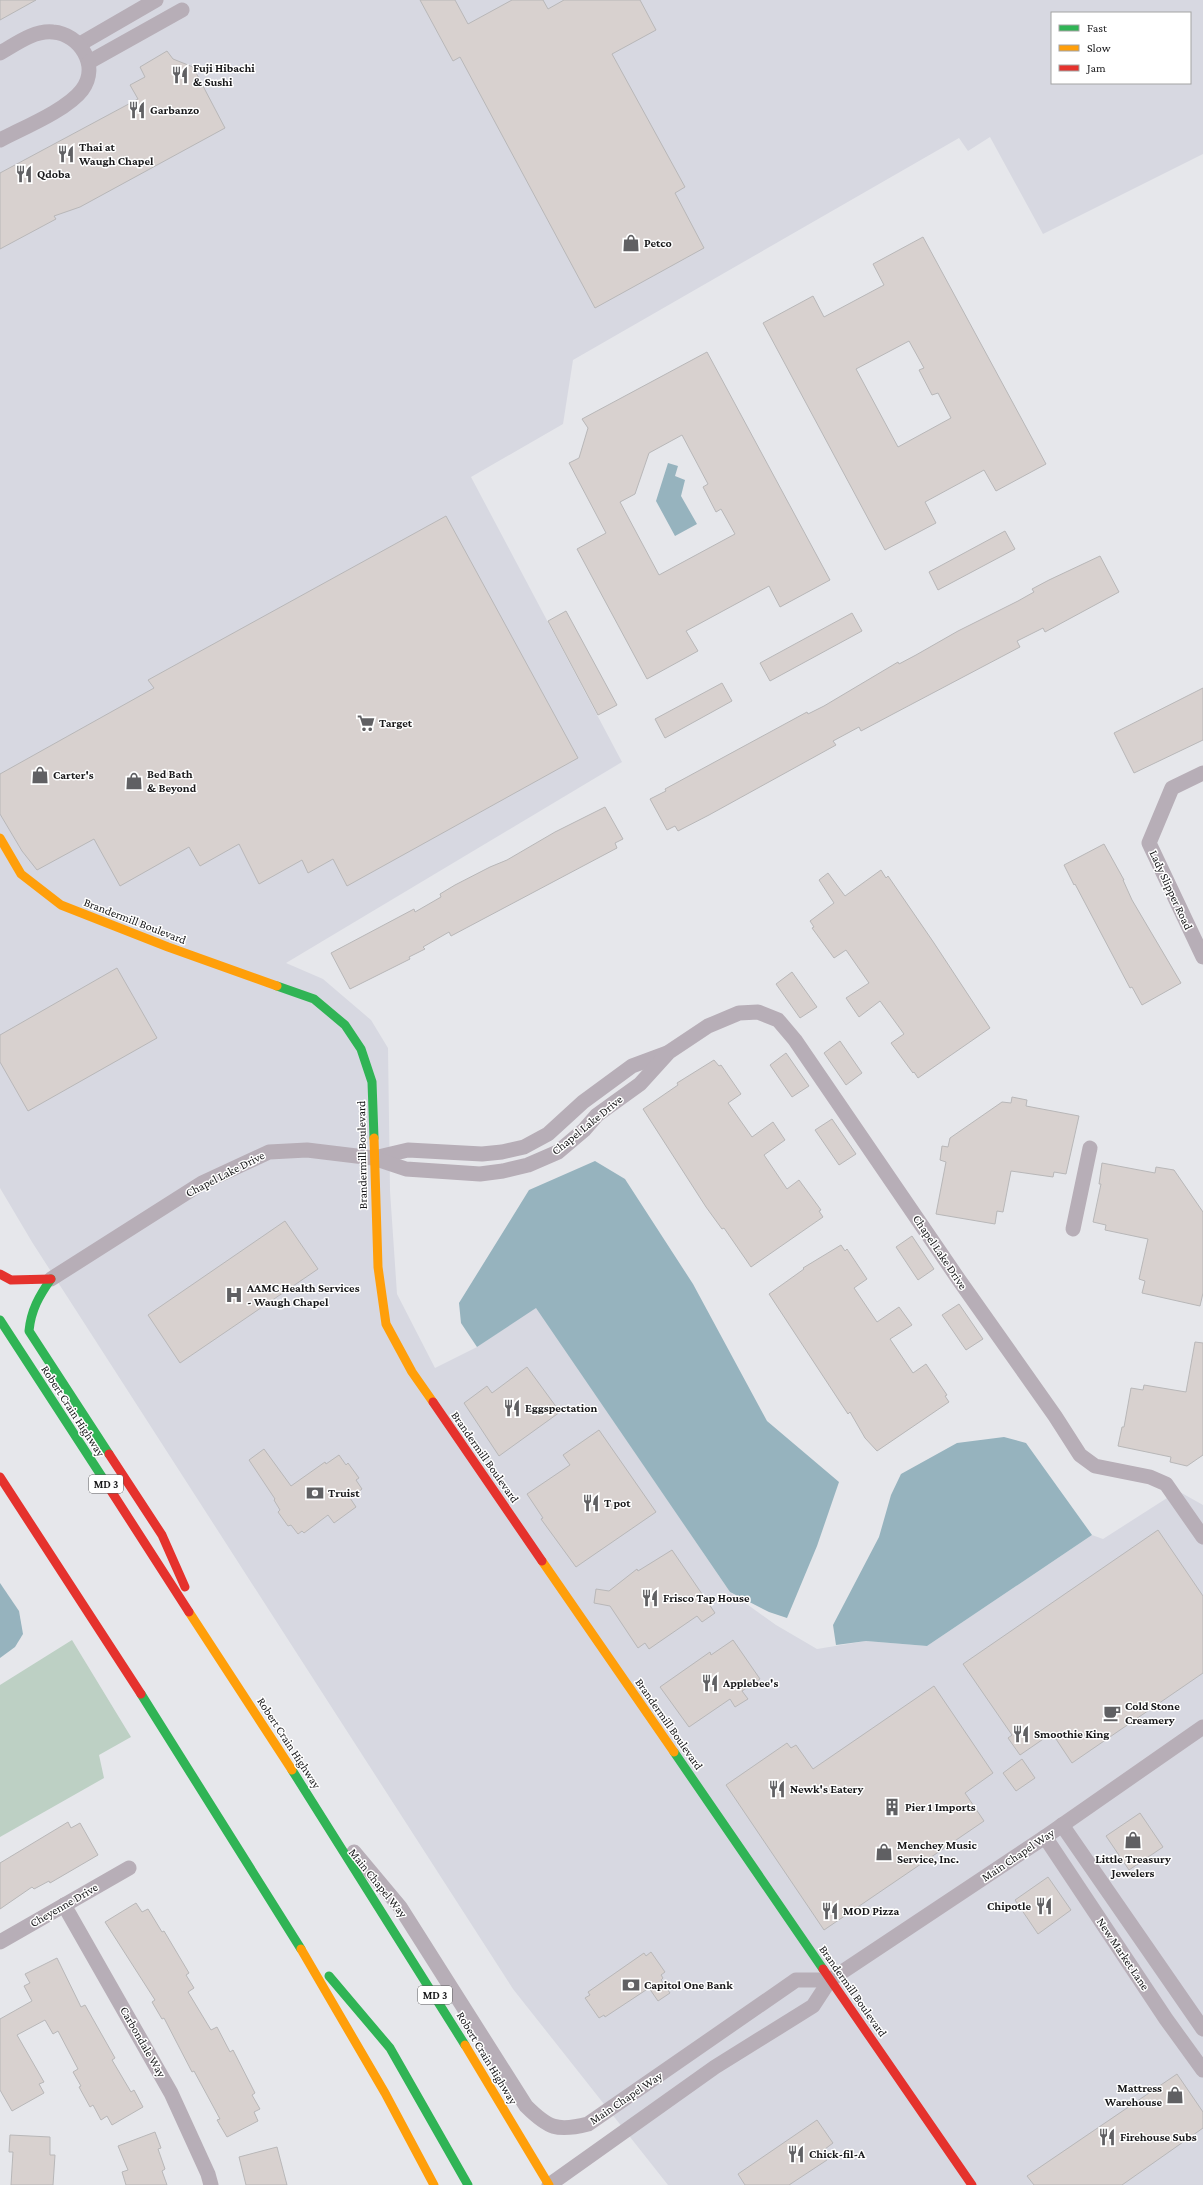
<svg xmlns="http://www.w3.org/2000/svg" width="1203" height="2185" font-family="'Crimson Pro',serif">
<style>
.built{fill:#d7d8e1;fill-rule:evenodd}
.forest{fill:#bdd0c4}
.water{fill:#96b3be}
.building{fill:#d8d1cf;stroke:#b8b7b8;fill-rule:evenodd}
.lines{fill:none;stroke-linecap:round;stroke-linejoin:round}
.street{stroke:#b7aeb7;stroke-width:15}
.fast{stroke:#30b455;stroke-width:9}
.slow{stroke:#ff9f0a;stroke-width:9}
.jam{stroke:#e5322d;stroke-width:9}
.labels{text-anchor:middle;dominant-baseline:central;stroke-width:3;stroke-linejoin:round;paint-order:stroke}
.shield{fill:#fff;stroke:#5d5d5f;stroke-width:1}
.shield-label{font-size:11px;font-weight:bold;fill:#18181a}
.poi-label{font-size:12px;font-weight:bold;fill:#18181a;stroke:#fff;text-anchor:start}
.street-label{font-size:12px;fill:#18181a;stroke:#fff}
</style>
<rect width="100%" height="100%" fill="#e6e7eb"/>
<path class="built" d="M0 0H1203V154L1043 234 990 137 968 151 959 138 573 360 563 424 471 477 622 762 286 963 323 979 371 1020 388 1048 390 1191 397 1294 435 1368 477 1347 536 1307 730 1592 776 1625 817 1649 866 1641 927 1646 1092 1535 1103 1539 1178 1491 1203 1505V2185H668L513 1989 32 1242 0 1188ZM1052 13H1190V83H1052Z"/>
<path class="forest" d="M72 1640 131 1737 99 1755 104 1778 0 1837V1685Z"/>
<g class="water">
<path d="M668 463 678 466 675 476 685 480 681 496 697 524 675 536 656 501Z"/>
<path d="M595 1161 625 1179 693 1284 767 1421 839 1482 817 1546 787 1618 769 1612 730 1592 536 1308 477 1347 461 1323 459 1303 529 1190Z"/>
<path d="M1004 1437 1026 1443 1092 1535 927 1646 866 1641 836 1645 833 1625 879 1537 891 1495 901 1474 957 1443Z"/>
<path d="M0 1583 19 1611 23 1634 15 1647 0 1658Z"/>
</g>
<g class="building">
<path d="M0 0H36L0 20Z"/>
<path d="M420 0H455L468 24 512 0H543L548 9 564 0H640L656 30 612 54 685 187 675 193 704 248 595 308 460 57 453 61Z"/>
<path d="M167 51 173 59 193 67 225 128 80 207 54 216 56 219 0 249V173L138 99 130 85 145 77 140 67Z"/>
<path d="M923 237 1046 464 996 491 984 470 925 502 936 523 885 550 763 323 813 296 824 317 884 285 873 264ZM909 341 924 368 919 370 932 395 938 393 951 418 898 447 856 369Z"/>
<path d="M707 352 830 580 780 607 769 586 686 631 698 651 647 679 577 549 606 533 569 463 579 458 588 428 582 419ZM682 435 708 484 703 487 716 512 721 509 735 534 659 575 620 502 635 494 649 453Z"/>
<path d="M446 516 578 758 347 886 333 859 308 873 302 860 259 884 239 844 200 866 189 847 120 886 94 839 37 870 22 851 0 814V774L154 688 148 680Z"/>
<path d="M1005 531 1015 549 938 590 929 572Z"/>
<path d="M1100 556 1119 592 1045 632 1043 628 1017 641 1020 647 893 714 861 731 859 727 833 741 836 745 709 815 678 831 675 826 667 830 650 799 666 791 665 789 807 712 808 714 824 706 898 662 899 664 916 655 958 631 1018 601 1034 592 1032 589 1049 580Z"/>
<path d="M566 611 617 705 598 715 548 621Z"/>
<path d="M852 613 862 631 770 681 760 663Z"/>
<path d="M722 683 732 701 665 738 655 719Z"/>
<path d="M1203 688V740L1134 773 1114 733Z"/>
<path d="M605 807 623 839 615 843 617 848 451 936 449 932 423 947 425 949 409 957 410 959 350 989 331 953 414 909 415 912 441 897 440 894 455 885 490 867 507 860 555 832Z"/>
<path d="M1104 844 1124 880H1123L1132 900 1181 983 1142 1005 1132 987 1130 988 1075 884 1074 885 1064 865Z"/>
<path d="M881 870 886 878 888 876 934 943 990 1028 918 1078 914 1072 913 1073 891 1043 904 1034 880 1001 859 1017 846 998 869 983 846 950 834 958 812 928 814 927 810 921 834 903 819 880 828 873 845 896Z"/>
<path d="M117 968 157 1038 28 1111 0 1062V1035Z"/>
<path d="M792 972 817 1007 800 1018 776 984Z"/>
<path d="M840 1041 862 1073 846 1085 824 1053Z"/>
<path d="M786 1053 809 1086 792 1097 770 1065Z"/>
<path d="M714 1060 719 1066 721 1065 741 1094 728 1103 752 1137 773 1122 785 1140 764 1155 787 1189 799 1180 821 1210 819 1211 823 1217 751 1267 724 1228 722 1229 706 1207 643 1109 678 1085 677 1083Z"/>
<path d="M1012 1097 1027 1100 1026 1106 1079 1116 1066 1174 1054 1172 1053 1177 1011 1171 1003 1212 997 1211 995 1224 936 1214 946 1162 940 1160 942 1146 948 1147 950 1138 1002 1102 1011 1103Z"/>
<path d="M832 1119 856 1154 839 1165 815 1130Z"/>
<path d="M1102 1163 1155 1173 1156 1167 1174 1170 1203 1212V1293L1200 1306 1142 1293 1145 1281 1139 1279 1148 1239 1105 1230 1106 1225 1093 1222 1101 1184H1099Z"/>
<path d="M285 1221 318 1269 180 1363 148 1315Z"/>
<path d="M912 1236 934 1269 918 1280 896 1247Z"/>
<path d="M841 1245 845 1251 847 1249 867 1279 854 1288 877 1322 899 1307 912 1325 890 1339 913 1373 926 1364 947 1395 945 1396 949 1402 877 1451 865 1438 850 1412 848 1414 842 1405 769 1294 804 1269 803 1268Z"/>
<path d="M959 1304 983 1339 966 1350 942 1315Z"/>
<path d="M1195 1342 1203 1343V1455L1187 1466 1170 1462 1171 1457 1118 1446 1122 1427H1124L1131 1388 1143 1390 1144 1385 1186 1392Z"/>
<path d="M527 1367 560 1412 499 1456 464 1403 487 1386 492 1393Z"/>
<path d="M599 1430 656 1512 576 1567 541 1519 543 1518 527 1494 570 1465 563 1455Z"/>
<path d="M264 1449 291 1486 325 1462 326 1464 339 1455 346 1465 348 1463 359 1478 356 1480 362 1489 350 1498 356 1507 334 1523 328 1515 304 1533 302 1531 298 1534 291 1525 288 1526 278 1512 280 1510 274 1500 275 1499 249 1460Z"/>
<path d="M1158 1530 1203 1596V1673L1072 1763 1052 1733 1020 1755 1008 1738 1012 1735 963 1664Z"/>
<path d="M672 1550 715 1613 702 1622 697 1616 649 1649 645 1643 638 1648 610 1606 594 1603 596 1589 609 1591 637 1569 638 1571Z"/>
<path d="M733 1640 760 1679 742 1691 748 1699 735 1707 730 1699 689 1727 660 1687 710 1652 711 1655Z"/>
<path d="M934 1686 993 1773 965 1793 984 1821 824 1930 726 1785 787 1743 791 1748 796 1745 813 1769Z"/>
<path d="M1022 1759 1035 1778 1016 1791 1003 1773Z"/>
<path d="M1140 1813 1163 1847 1129 1870 1106 1836Z"/>
<path d="M68 1822 71 1828 80 1823 98 1855 50 1883 49 1881 34 1889 32 1887 0 1909V1863Z"/>
<path d="M1048 1877 1071 1910 1038 1934 1015 1900Z"/>
<path d="M136 1903 142 1912 148 1909 162 1932 164 1931 189 1973 186 1975 194 1988 188 1992 211 2030 217 2027 230 2052 233 2050 255 2093 252 2095 260 2109 254 2112 258 2121 227 2137 217 2120 220 2119 194 2071 192 2072 164 2018 162 2019 152 2002 155 2000 105 1922Z"/>
<path d="M651 1952 665 1972 661 1975 663 1978 661 1980 670 1993 658 2001 649 1988 605 2017 604 2015 599 2018 585 1998 590 1995 588 1992 644 1953 646 1956Z"/>
<path d="M57 1958 81 2007 85 2005 115 2058 112 2060 131 2092 134 2090 143 2107 112 2125 107 2116 101 2120 93 2105 90 2107 79 2087 81 2086 73 2072 78 2069 58 2031 53 2034 45 2020 17 2035 44 2082 39 2084 44 2093 12 2111 0 2090V2019L32 2001 24 1986 30 1983 25 1974Z"/>
<path d="M1177 2074 1203 2112V2128L1122 2185H1034L1027 2176Z"/>
<path d="M817 2120 833 2143 821 2152 827 2160 789 2185H745L738 2174Z"/>
<path d="M155 2132 161 2148 158 2149 165 2169 162 2171 167 2185H126L122 2172 128 2170 118 2146Z"/>
<path d="M10 2135 50 2137V2155H55L53 2185H11L13 2152H9Z"/>
<path d="M277 2147 287 2185H246L239 2157Z"/>
</g>
<g class="lines">
<g class="street">
<path d="M80 44 156 0"/>
<path d="M0 53C16 44 34 30 53 32 80 34 100 66 82 90 67 110 23 128 0 140"/>
<path d="M89 62 182 10"/>
<path d="M1203 773 1172 788 1149 843 1203 957"/>
<path d="M374 1158 408 1150 482 1154 502 1152 524 1147 548 1134 583 1102 632 1066 667 1053"/>
<path d="M1073 1229 1090 1148"/>
<path d="M51 1279 202 1183 269 1152 307 1150 373 1158 406 1169 480 1174 503 1171 528 1165 558 1152 584 1130 597 1115 640 1084 669 1052 708 1026 739 1013 758 1012 778 1020 795 1040 959 1280 1055 1416 1080 1455 1095 1466 1150 1477 1166 1484 1203 1537"/>
<path d="M1062 1825 1203 2029"/>
<path d="M1045 1837 1166 2019 1203 2070"/>
<path d="M354 1852 400 1907 526 2106C548 2128 557 2132 588 2124L796 1980H830"/>
<path d="M64 1905 171 2093 208 2174 211 2185"/>
<path d="M0 1942 129 1868"/>
<path d="M549 2185 715 2067 813 2006 830 1980 1045 1837 1203 1727"/>
</g>
<g class="fast">
<path d="M277 986 314 999 345 1025 361 1049 372 1082 374 1138"/>
<path d="M51 1279C39 1296 31 1310 29 1331L109 1454"/>
<path d="M0 1320 106 1483"/>
<path d="M141 1694 301 1949"/>
<path d="M674 1752 823 1969"/>
<path d="M292 1770 465 2045"/>
<path d="M329 1976 390 2048 468 2185"/>
</g>
<g class="slow">
<path d="M0 838 21 874 61 905 168 947 277 986"/>
<path d="M374 1138 378 1267 386 1324 412 1372 433 1402"/>
<path d="M542 1561 674 1752"/>
<path d="M189 1612 292 1770"/>
<path d="M301 1949 385 2093 434 2185"/>
<path d="M465 2045 549 2185"/>
</g>
<g class="jam">
<path d="M0 1274 11 1280 51 1279"/>
<path d="M433 1402 542 1561"/>
<path d="M109 1454 162 1535 185 1587"/>
<path d="M0 1477 141 1694"/>
<path d="M106 1483 189 1612"/>
<path d="M823 1969 972 2185"/>
</g>
</g>
<defs>
<g id="restaurant-bare" transform="scale(1.38)"><path d="M-5-6h1v4h1v-4h1v4h1v-4h1v5L-1.5 .5V6h-2V.5L-5-1ZM5-6V6H3V1.5H1.5Q1.5-4 5-6Z" fill="#606063" stroke="#fff" stroke-width="2.5" paint-order="stroke"/></g>
<g id="shop-bare" transform="scale(1.38)"><path d="M-5-2.5h2.3a2.7 3.5 0 0 1 5.4 0H5L5.5 6h-11ZM-1.5-2.5h3a1.5 2.3 0 0 0-3 0Z" fill="#606063" stroke="#fff" stroke-width="2.5" paint-order="stroke"/></g>
<g id="supermarket-bare" transform="scale(1.38)"><path d="M-6-5.5h2.5l.6 2H6L4.5 2H-2.5L-4.4-4H-6ZM-1.5 3.2a1.3 1.3 0 1 0 .1 0ZM3 3.2a1.3 1.3 0 1 0 .1 0Z" fill="#606063" stroke="#fff" stroke-width="2.5" paint-order="stroke"/></g>
<g id="hospital-bare" transform="scale(1.38)"><path d="M-5-5h3v3.5h4V-5h3V5h-3V1.5h-4V5h-3Z" fill="#606063" stroke="#fff" stroke-width="2.5" paint-order="stroke"/></g>
<g id="bank-bare" transform="scale(1.38)"><path d="M-6-4H6V4H-6ZM0-2.3a2.3 2.3 0 1 0 0 4.6a2.3 2.3 0 1 0 0-4.6Z" fill="#606063" stroke="#fff" stroke-width="2.5" paint-order="stroke"/></g>
<g id="cafe-bare" transform="scale(1.38)"><path d="M-5.5-4.5H6V0H3Q3 3.5 0 3.5H-2.5Q-5.5 3.5-5.5 0ZM3-3.2v2h1.7v-2ZM-6 4.5H4V6H-6Z" fill="#606063" stroke="#fff" stroke-width="2.5" paint-order="stroke"/></g>
<g id="building-bare" transform="scale(1.38)"><path d="M-4-6H4V6H1V3H-1V6H-4ZM-2.5-4.3h1.7v1.8h-1.7ZM.8-4.3h1.7v1.8H.8ZM-2.5-1h1.7V.8h-1.7ZM.8-1h1.7V.8H.8Z" fill="#606063" stroke="#fff" stroke-width="2.5" paint-order="stroke"/></g>
</defs>
<g fill-rule="evenodd">
<use href="#restaurant-bare" x="180" y="75"/>
<use href="#restaurant-bare" x="137" y="110"/>
<use href="#restaurant-bare" x="66" y="154"/>
<use href="#restaurant-bare" x="24" y="174"/>
<use href="#shop-bare" x="631" y="243"/>
<use href="#supermarket-bare" x="366" y="723"/>
<use href="#shop-bare" x="40" y="775"/>
<use href="#shop-bare" x="134" y="781"/>
<use href="#hospital-bare" x="234" y="1295"/>
<use href="#restaurant-bare" x="512" y="1408"/>
<use href="#bank-bare" x="315" y="1493"/>
<use href="#restaurant-bare" x="591" y="1503"/>
<use href="#restaurant-bare" x="650" y="1598"/>
<use href="#restaurant-bare" x="710" y="1683"/>
<use href="#cafe-bare" x="1112" y="1713"/>
<use href="#restaurant-bare" x="1021" y="1734"/>
<use href="#restaurant-bare" x="777" y="1789"/>
<use href="#building-bare" x="892" y="1807"/>
<use href="#shop-bare" x="1133" y="1840"/>
<use href="#shop-bare" x="884" y="1852"/>
<use href="#restaurant-bare" x="1044" y="1906"/>
<use href="#restaurant-bare" x="830" y="1911"/>
<use href="#bank-bare" x="631" y="1985"/>
<use href="#shop-bare" x="1175" y="2095"/>
<use href="#restaurant-bare" x="1107" y="2137"/>
<use href="#restaurant-bare" x="796" y="2154"/>
</g>
<g class="labels">
<g class="shield">
<rect x="89" y="1475" width="34" height="18" rx="3"/>
<rect x="418" y="1986" width="34" height="18" rx="3"/>
</g>
<g class="shield-label">
<text x="106" y="1484">MD 3</text>
<text x="435" y="1995">MD 3</text>
</g>
<g class="poi-label">
<text x="193" y="68">Fuji Hibachi<tspan x="193" dy="14">&amp; Sushi</tspan></text>
<text x="150" y="110">Garbanzo</text>
<text x="79" y="147">Thai at<tspan x="79" dy="14">Waugh Chapel</tspan></text>
<text x="37" y="174">Qdoba</text>
<text x="644" y="243">Petco</text>
<text x="379" y="723">Target</text>
<text x="147" y="774">Bed Bath<tspan x="147" dy="14">&amp; Beyond</tspan></text>
<text x="53" y="775">Carter's</text>
<text x="247" y="1288">AAMC Health Services<tspan x="247" dy="14">- Waugh Chapel</tspan></text>
<text x="525" y="1408">Eggspectation</text>
<text x="328" y="1493">Truist</text>
<text x="604" y="1503">T pot</text>
<text x="663" y="1598">Frisco Tap House</text>
<text x="723" y="1683">Applebee's</text>
<text x="1125" y="1706">Cold Stone<tspan x="1125" dy="14">Creamery</tspan></text>
<text x="1034" y="1734">Smoothie King</text>
<text x="790" y="1789">Newk's Eatery</text>
<text x="905" y="1807">Pier 1 Imports</text>
<text x="897" y="1845">Menchey Music<tspan x="897" dy="14">Service, Inc.</tspan></text>
<text x="1133" y="1859" text-anchor="middle">Little Treasury<tspan x="1133" dy="14">Jewelers</tspan></text>
<text x="1031" y="1906" text-anchor="end">Chipotle</text>
<text x="843" y="1911">MOD Pizza</text>
<text x="644" y="1985">Capitol One Bank</text>
<text x="1162" y="2088" text-anchor="end">Mattress<tspan x="1162" dy="14">Warehouse</tspan></text>
<text x="1120" y="2137">Firehouse Subs</text>
<text x="809" y="2154">Chick-fil-A</text>
</g>
<g class="street-label">
<text transform="translate(1171 890) rotate(65)">Lady Slipper Road</text>
<text transform="translate(135 921) rotate(21)">Brandermill Boulevard</text>
<text transform="translate(587 1125) rotate(-39)">Chapel Lake Drive</text>
<text transform="translate(362 1155) rotate(-91)">Brandermill Boulevard</text>
<text transform="translate(225 1174) rotate(-27)">Chapel Lake Drive</text>
<text transform="translate(940 1252) rotate(56)">Chapel Lake Drive</text>
<text transform="translate(73 1411) rotate(57)">Robert Crain Highway</text>
<text transform="translate(485 1457) rotate(55)">Brandermill Boulevard</text>
<text transform="translate(669 1724) rotate(55)">Brandermill Boulevard</text>
<text transform="translate(289 1743) rotate(57)">Robert Crain Highway</text>
<text transform="translate(1018 1855) rotate(-34)">Main Chapel Way</text>
<text transform="translate(378 1883) rotate(51)">Main Chapel Way</text>
<text transform="translate(64 1905) rotate(-30)">Cheyenne Drive</text>
<text transform="translate(1123 1954) rotate(56)">New Market Lane</text>
<text transform="translate(853 1991) rotate(55)">Brandermill Boulevard</text>
<text transform="translate(143 2042) rotate(60)">Carbondale Way</text>
<text transform="translate(487 2058) rotate(59)">Robert Crain Highway</text>
<text transform="translate(626 2098) rotate(-34)">Main Chapel Way</text>
</g>
</g>
<rect x="1051" y="12" width="140" height="72" fill="#ffffff" stroke="#a3a3a3"/>
<rect x="1059" y="25" width="20" height="6" fill="#30b455" stroke="#a3a3a3"/>
<text x="1087" y="32" font-size="12" fill="#18181a">Fast</text>
<rect x="1059" y="45" width="20" height="6" fill="#ff9f0a" stroke="#a3a3a3"/>
<text x="1087" y="52" font-size="12" fill="#18181a">Slow</text>
<rect x="1059" y="65" width="20" height="6" fill="#e5322d" stroke="#a3a3a3"/>
<text x="1087" y="72" font-size="12" fill="#18181a">Jam</text>
</svg>
